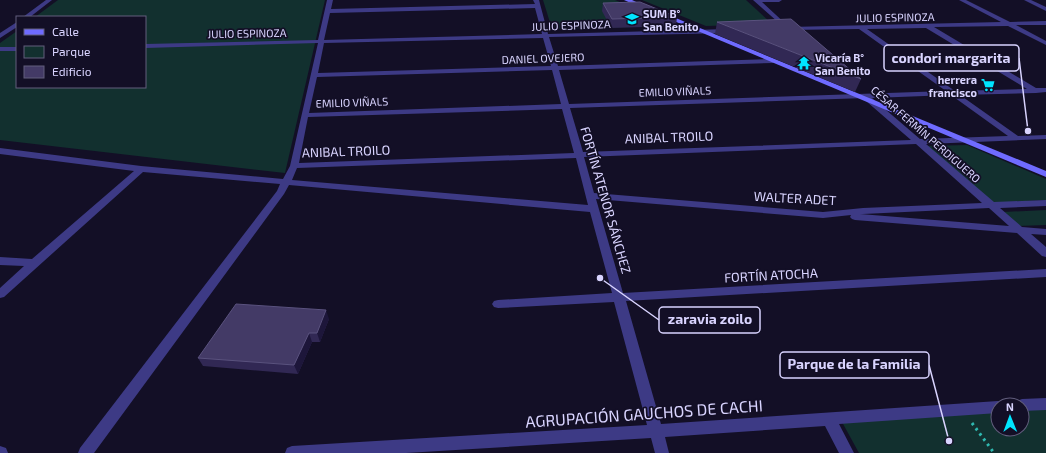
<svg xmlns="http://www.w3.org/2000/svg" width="1046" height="453" font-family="'Exo 2',sans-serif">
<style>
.green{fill:#12302f}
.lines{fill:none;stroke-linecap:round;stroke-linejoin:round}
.path{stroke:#2fb8b0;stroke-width:3;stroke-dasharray:2.5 4;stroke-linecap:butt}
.street{fill:#3d3a85;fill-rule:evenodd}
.secondary{fill:#6f6bff;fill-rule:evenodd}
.wall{fill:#312854}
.shaded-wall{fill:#1d163a}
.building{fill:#433a66;stroke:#5a527e}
.labels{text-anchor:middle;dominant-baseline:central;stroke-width:3.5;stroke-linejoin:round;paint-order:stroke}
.far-poi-label{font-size:11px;font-weight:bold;fill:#d9d4ff;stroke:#130f26;text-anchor:start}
.far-street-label{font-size:11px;fill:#d9d4ff;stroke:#130f26}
.street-label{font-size:13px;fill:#d9d4ff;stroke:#130f26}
.near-street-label{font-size:16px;fill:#d9d4ff;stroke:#130f26}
.leader{fill:none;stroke:#d9d4ff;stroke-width:1.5}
.callout-dot{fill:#d9d4ff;stroke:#130f26;stroke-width:1.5}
.callout{fill:#130f26;stroke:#d9d4ff;stroke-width:1.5}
.callout-label{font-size:14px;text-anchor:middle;font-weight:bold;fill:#d9d4ff}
</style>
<rect width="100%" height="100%" fill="#130f26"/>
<g class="green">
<path d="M58 0H325L285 173 0 140V43L17 31V87H145V17H35Z"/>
<path d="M543 0H615L676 26 552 29Z"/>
<path d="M642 0H746L772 24 706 26Z"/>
<path d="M967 145 1046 179V200L989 203 926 146Z"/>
<path d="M1046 210V225L1018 226 1003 212Z"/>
<path d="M1046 409V453H859L842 422 998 412V429H1022V410Z"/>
</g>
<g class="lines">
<path class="path" d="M972 423 994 453"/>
<g class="street">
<path d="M46 0H52L30 17H23Z"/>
<path d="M327 0H333L331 9 535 4 533 0H539L548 34 729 29 732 31 729 33 549 37 558 66 773 59 776 61 773 63 559 70 569 104 946 91 859 29 787 30 753 0H782L779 2H762L789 27 1001 22 959 0H966L1010 22 1046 21V25H1016L1046 41V45L1008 26 934 27 1036 88H1046V92L1036 93 960 95 1018 136 1046 135V139L926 144 994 202 1046 200V206L1000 208 1022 227 1046 229V235L1031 234 1046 247V257L1042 256 1017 233 855 220 852 219 850 217 851 215 823 218 596 199 623 293 1046 269V277L626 301 661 424 998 401 1003 403 1004 405H998V413L839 424 854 453H839L825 426 665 437 669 453H655L651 438 406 453H285L287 448 292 446 647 425 614 302 498 308 494 307 492 304 494 301 498 300 612 293 590 212 289 185 284 194 94 453H78L80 448 277 191 280 184 143 172 4 297 0 298V288L24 266 0 265V257L32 259 134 171 0 154V148L141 166 283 179 290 166 318 43 145 48V44L318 40ZM535 8 542 34 324 40 330 13ZM926 28 1027 89 955 91 867 29ZM543 38 551 66 318 73 324 43ZM552 70 561 104 309 113 317 77ZM951 95 1008 136 920 139 872 98ZM866 98V101L911 140 583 152 570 108ZM562 109 574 153 299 163 308 117ZM916 144 982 203 863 208 823 212 594 193 584 157ZM576 158 588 205 292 180 297 168ZM989 208 1009 226 860 214H863Z"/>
<path d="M1024 0H1031L1046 7V11Z"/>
<path d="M17 22V27L0 38V33Z"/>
<rect x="0" y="47" width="17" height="4"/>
<path d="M1046 398V410L1022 411V405H1015L1017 401 1022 399Z"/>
<path d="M0 446 6 448 8 453H0Z"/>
</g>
<g class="secondary">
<path d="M624 0H632L647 7 642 8Z"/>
<path d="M662 14H666L1046 171V177L662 16Z"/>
</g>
</g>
<g class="wall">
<path d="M603 3 677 17 676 26 611 28 602 11Z"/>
<path d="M717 22 861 79 855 92 715 34Z"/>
<path d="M329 319 320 342H312L298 374 203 366 198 358Z"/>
</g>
<g class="shaded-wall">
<path d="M326 310 329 319 320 342 317 333Z"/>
<path d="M309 333 312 342 298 374 294 365Z"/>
</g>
<g class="building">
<path d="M640 2 677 17 612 19 603 3Z"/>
<path d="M791 19 861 79 717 22Z"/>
<path d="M236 304 326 310 317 333H309L294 365 198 358Z"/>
</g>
<defs>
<g id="school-bare" transform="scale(1.08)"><path d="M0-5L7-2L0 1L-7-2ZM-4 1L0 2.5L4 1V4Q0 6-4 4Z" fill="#00e5ff" stroke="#130f26" stroke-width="2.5" paint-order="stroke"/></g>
<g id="temple-bare" transform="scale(1.08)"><path d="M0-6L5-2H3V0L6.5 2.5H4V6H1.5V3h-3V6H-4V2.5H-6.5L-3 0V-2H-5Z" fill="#00e5ff" stroke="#130f26" stroke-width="2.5" paint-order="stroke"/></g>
<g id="supermarket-bare" transform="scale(1.08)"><path d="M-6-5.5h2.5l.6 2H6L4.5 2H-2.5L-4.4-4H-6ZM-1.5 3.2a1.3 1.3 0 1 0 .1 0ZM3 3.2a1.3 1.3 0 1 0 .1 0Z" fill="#00e5ff" stroke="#130f26" stroke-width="2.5" paint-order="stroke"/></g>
</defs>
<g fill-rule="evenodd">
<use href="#school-bare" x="632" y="19"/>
<use href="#temple-bare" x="804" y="63"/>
<use href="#supermarket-bare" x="988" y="85"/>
</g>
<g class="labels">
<g class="far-poi-label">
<text x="643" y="13">SUM B°<tspan x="643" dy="13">San Benito</tspan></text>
<text x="815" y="57">Vicaría B°<tspan x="815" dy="13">San Benito</tspan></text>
<text x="977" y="79" text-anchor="end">herrera<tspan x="977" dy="13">francisco</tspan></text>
</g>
<g class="far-street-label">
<text transform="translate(895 17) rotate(-1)">JULIO ESPINOZA</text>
<text transform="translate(571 25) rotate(-2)">JULIO ESPINOZA</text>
<text transform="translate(247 33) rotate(-1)">JULIO ESPINOZA</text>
<text transform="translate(543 58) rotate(-2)">DANIEL OVEJERO</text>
<text transform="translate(675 91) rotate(-2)">EMILIO VIÑALS</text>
<text transform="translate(352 102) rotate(-2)">EMILIO VIÑALS</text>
<text transform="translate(926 134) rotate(41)">CÉSAR FERMÍN PERDIGUERO</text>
</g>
<g class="street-label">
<text transform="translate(669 137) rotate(-2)">ANIBAL TROILO</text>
<text transform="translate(346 151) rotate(-2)">ANIBAL TROILO</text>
<text transform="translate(795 198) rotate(3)">WALTER ADET</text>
<text transform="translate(606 200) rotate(74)">FORTÍN ATENOR SÁNCHEZ</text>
<text transform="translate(771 275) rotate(-3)">FORTÍN ATOCHA</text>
</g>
<g class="near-street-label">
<text transform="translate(644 413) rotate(-4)">AGRUPACIÓN GAUCHOS DE CACHI</text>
</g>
</g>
<path class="leader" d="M1028 131L1019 58M600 278L659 320M949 441L929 365"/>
<g class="callout-dot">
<circle cx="1028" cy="131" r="4"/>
<circle cx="600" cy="278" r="4"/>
<circle cx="949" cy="441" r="4"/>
</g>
<g class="callout">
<rect x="884" y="45" width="135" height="26" rx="4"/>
<rect x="659" y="307" width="101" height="26" rx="4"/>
<rect x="780" y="352" width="149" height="26" rx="4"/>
</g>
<g class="callout-label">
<text x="951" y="63">condori margarita</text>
<text x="710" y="324">zaravia zoilo</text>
<text x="854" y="369">Parque de la Familia</text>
</g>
<rect x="16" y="16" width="130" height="72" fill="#130f26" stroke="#625e7d"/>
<rect x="24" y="29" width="20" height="6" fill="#6f6bff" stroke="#625e7d"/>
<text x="52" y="36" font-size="12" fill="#d9d4ff">Calle</text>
<rect x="24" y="46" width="20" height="12" fill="#12302f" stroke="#625e7d"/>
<text x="52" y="56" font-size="12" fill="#d9d4ff">Parque</text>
<rect x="24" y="66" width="20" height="12" fill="#433a66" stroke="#625e7d"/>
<text x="52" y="76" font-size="12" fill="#d9d4ff">Edificio</text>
<g transform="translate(1010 417) rotate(359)"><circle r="19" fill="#130f26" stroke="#625e7d"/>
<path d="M0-3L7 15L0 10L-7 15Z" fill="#00e5ff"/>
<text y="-6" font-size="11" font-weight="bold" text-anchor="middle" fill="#d9d4ff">N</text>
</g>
</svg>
